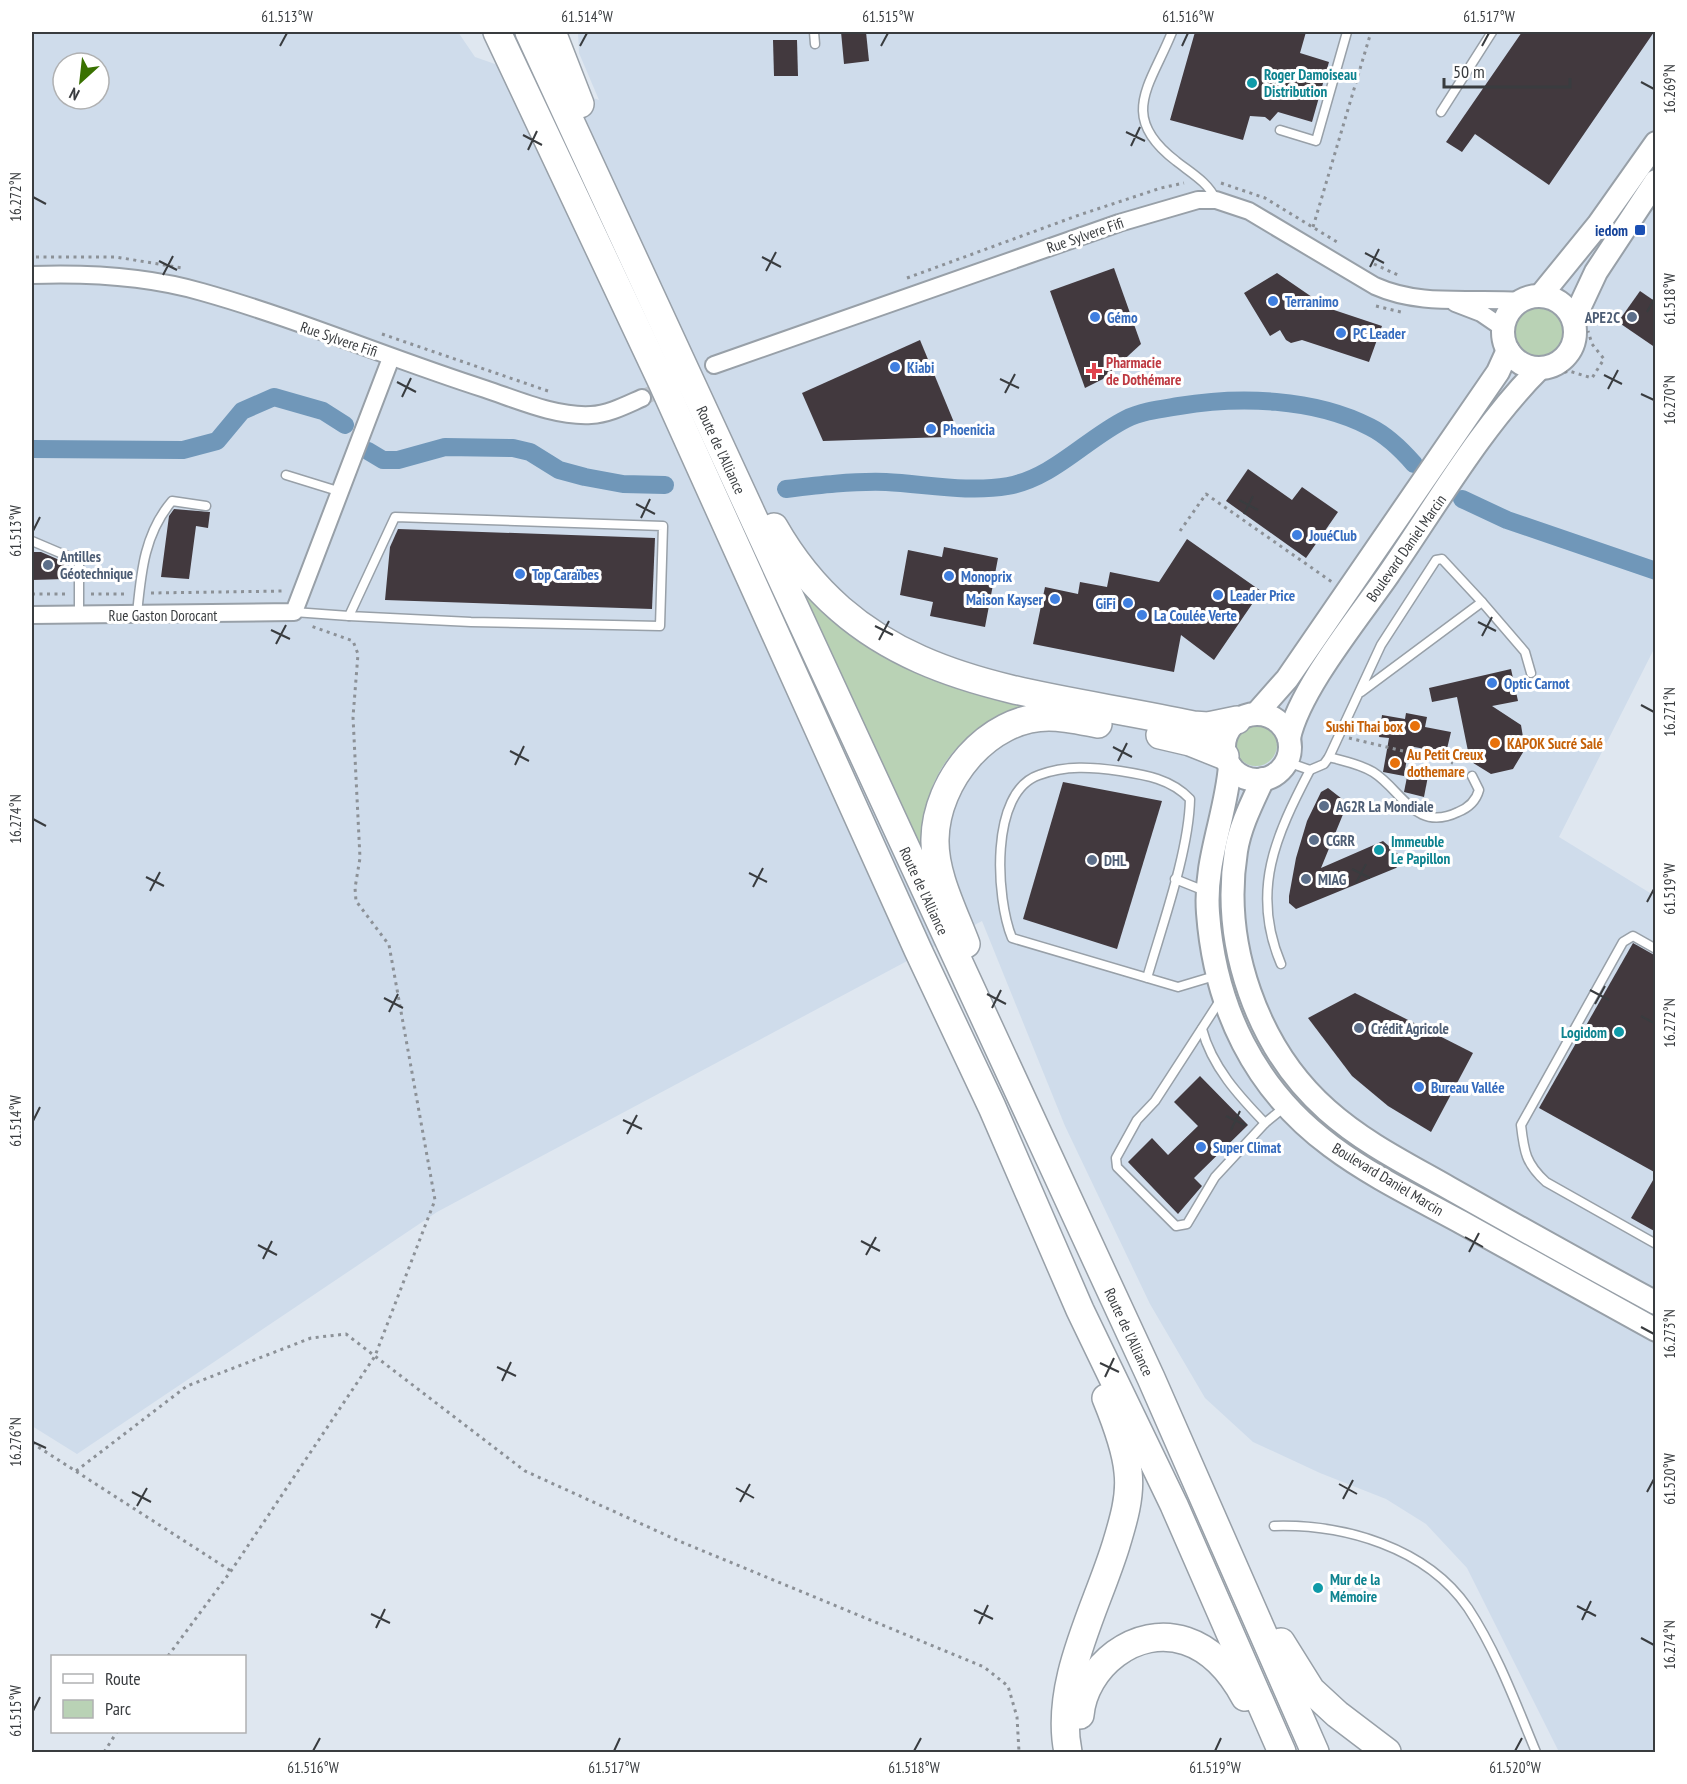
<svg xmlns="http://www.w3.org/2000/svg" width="1687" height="1784" font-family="'PT Sans Narrow',sans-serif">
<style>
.built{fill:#cfdceb;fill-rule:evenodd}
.green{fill:#b9d2b5}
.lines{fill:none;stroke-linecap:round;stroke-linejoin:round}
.canal{stroke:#7097b9;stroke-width:18}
.building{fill:#42393e}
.minor-tunnel{stroke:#bec5cd;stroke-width:16;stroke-dasharray:16 8;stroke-linecap:butt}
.service-casing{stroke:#98a0a8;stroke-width:11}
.minor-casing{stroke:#98a0a8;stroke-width:20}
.secondary-casing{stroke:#98a0a8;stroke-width:26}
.trunk-casing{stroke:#98a0a8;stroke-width:30}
.path{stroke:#8c9197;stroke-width:3;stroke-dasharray:3 4.5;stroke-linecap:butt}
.service{stroke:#fff;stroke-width:8}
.minor{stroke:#fff;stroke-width:16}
.secondary{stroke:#fff;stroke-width:22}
.trunk{stroke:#fff;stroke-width:27}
.ticks{fill:none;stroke:#393c3f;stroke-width:2}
.culture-dot{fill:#0f9aa8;stroke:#fff;stroke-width:2}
.transit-dot{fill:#1a4fb4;stroke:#fff;stroke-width:2}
.shop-dot{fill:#3f7fe0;stroke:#fff;stroke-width:2}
.service-dot{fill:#5c6f8a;stroke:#fff;stroke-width:2}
.health-dot{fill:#e0444e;stroke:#fff;stroke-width:2}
.food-dot{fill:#e8710a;stroke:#fff;stroke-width:2}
.labels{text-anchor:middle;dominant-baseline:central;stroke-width:6;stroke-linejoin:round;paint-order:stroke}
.culture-label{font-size:15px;font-weight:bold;fill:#0d838f;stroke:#fff;text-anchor:start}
.transit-label{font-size:15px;font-weight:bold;fill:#164399;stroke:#fff;text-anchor:end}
.street-label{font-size:15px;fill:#393c3f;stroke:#fff}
.shop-label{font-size:15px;font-weight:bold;fill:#366cbe;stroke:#fff;text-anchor:start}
.service-label{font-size:15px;font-weight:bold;fill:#4e5e75;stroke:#fff;text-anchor:start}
.health-label{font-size:15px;font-weight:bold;fill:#be3a42;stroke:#fff;text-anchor:start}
.food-label{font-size:15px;font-weight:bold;fill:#c56008;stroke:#fff;text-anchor:start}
.neatline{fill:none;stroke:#393c3f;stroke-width:2}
.ticks-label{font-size:15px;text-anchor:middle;fill:#393c3f}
</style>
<rect width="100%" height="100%" fill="#dfe7f0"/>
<path class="built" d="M32 32H458L475 57 599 100 579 53 578 32H1655V647L1559 837 1655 896V1752H1559L1467 1568 1426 1524 1386 1499 1320 1473 1253 1442 1205 1398 1150 1304 1065 1126 982 921 437 1212 77 1454 32 1426ZM63 63H99V99H63Z"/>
<g class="green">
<circle cx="1538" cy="331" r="27"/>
<path d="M800 590 860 634 1052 707C994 713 946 739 928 799 923 816 929 837 918 852Z"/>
<circle cx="1256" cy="745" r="21"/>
</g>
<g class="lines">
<g class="canal">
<path d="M32 449 183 450 217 441 242 411 274 397 323 411 345 425"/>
<path d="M368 451 383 460H398L445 447 513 448 530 452 559 470 585 477 623 484 665 485"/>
<path d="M786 489C819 485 852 481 886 482 926 484 968 493 1008 486 1053 478 1086 439 1126 419 1142 411 1161 409 1179 406 1239 396 1314 398 1370 427 1388 436 1401 449 1414 464"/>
<path d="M1462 499 1507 520 1656 571"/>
</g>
</g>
<g class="building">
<path d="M841 32H866L869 61 844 64Z"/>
<path d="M1195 32H1306L1300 53 1329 62 1312 122 1278 112 1270 121 1265 117 1250 116 1243 140 1170 120Z"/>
<path d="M1522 32H1654L1549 185 1475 134 1462 152 1446 142Z"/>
<path d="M773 40H797L798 76H774Z"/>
<path d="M1114 268 1141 344 1103 379 1085 388 1050 291Z"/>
<path d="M1277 273 1328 308 1382 326 1369 362 1302 340 1291 343 1286 340 1280 330 1270 336 1244 293Z"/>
<path d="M1640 291 1656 302V348L1618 322Z"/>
<path d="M920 340 958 432 946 437 823 441 802 393Z"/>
<path d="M1248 469 1292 500 1302 487 1338 512 1306 558 1226 501Z"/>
<path d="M174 509 210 512 208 528 196 526 189 579 161 577 169 516Z"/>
<path d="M398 529 655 538 652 609 385 600 390 547Z"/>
<path d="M1187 539 1261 591 1214 660 1181 635 1174 672 1033 644 1045 587 1078 594 1080 582 1107 587 1110 572 1159 582Z"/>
<path d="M944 547 998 558 985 627 930 616 933 602 900 595 908 550 942 557Z"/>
<path d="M32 552H41L64 562 65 579 32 580Z"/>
<path d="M1511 669 1518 701 1492 706 1521 725 1525 749 1513 769 1491 774 1470 761 1457 697 1432 702 1429 688Z"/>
<path d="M1406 713 1427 717 1425 727 1451 732 1446 753 1409 746 1404 776 1383 772 1389 738 1379 737 1382 715 1405 719Z"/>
<path d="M1408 772 1428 776 1424 797 1404 792Z"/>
<path d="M1063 782 1162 801 1117 949 1023 919Z"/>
<path d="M1328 788 1346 802V807L1321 868 1383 841 1405 860 1396 868 1296 909 1289 903V896L1296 858 1307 821 1321 792Z"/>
<path d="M1633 943 1656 956V1173L1539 1108Z"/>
<path d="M1355 993 1473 1053 1431 1132 1388 1106 1352 1076 1308 1018Z"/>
<path d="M1200 1076 1248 1125 1194 1178 1202 1186 1178 1214 1128 1162 1152 1138 1168 1155 1198 1126 1174 1102Z"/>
<path d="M1656 1175V1232L1631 1218Z"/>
</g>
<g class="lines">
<path class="minor-tunnel" d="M642 398 714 365"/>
<g class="service-casing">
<g id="service">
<path d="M814 32 815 44"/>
<path d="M1172 32C1151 85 1117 116 1176 161 1191 173 1208 182 1216 200"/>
<path d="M1441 112 1492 32"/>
<path d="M1280 130 1316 141 1347 32"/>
<path d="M286 475 341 492"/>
<path d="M395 517 663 526 660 626 471 622 349 616Z"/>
<path d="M32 541 79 561V615"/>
<path d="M1482 602 1525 652 1531 673"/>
<path d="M294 612 349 616"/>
<path d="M137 614C141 573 144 534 172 501L206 506"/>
<path d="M1329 757C1343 761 1360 764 1373 772 1402 790 1415 833 1458 812 1468 808 1476 801 1479 790L1472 776"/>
<path d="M1287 762 1310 770 1324 764 1329 757 1381 645 1436 560 1442 559 1482 602 1361 692"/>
<path d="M1175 879 1205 891"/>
<path d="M1656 949 1633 936 1623 942 1521 1125C1524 1152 1526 1164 1546 1182L1656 1244"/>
<path d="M1281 964C1250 891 1276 835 1310 770"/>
<path d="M1147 978C1162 926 1189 851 1190 799 1171 779 1146 775 1120 771 1092 767 1066 765 1039 775 989 792 996 899 1012 938L1178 987 1218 975"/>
<path d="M1221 999 1155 1101 1137 1120 1116 1158 1117 1167 1176 1226 1187 1224 1215 1177 1265 1123 1286 1106"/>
<path d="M1202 1029C1212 1067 1239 1096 1265 1123"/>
<path d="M1274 1526C1344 1524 1426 1547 1468 1608 1497 1652 1516 1704 1536 1752"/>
</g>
</g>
<g class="minor-casing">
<g id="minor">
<path d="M32 275C89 273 147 276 202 292 298 319 391 359 485 389 518 400 556 417 591 415 609 414 626 405 642 398"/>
<path d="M1455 303 1481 313 1503 328"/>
<path d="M714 365 1119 223 1198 200H1216L1249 211 1375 286C1422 307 1470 297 1520 301"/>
<path d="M32 615 294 612 391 358"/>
</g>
</g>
<g class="secondary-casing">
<g id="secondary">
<path d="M1541 295 1598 225 1656 143"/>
<circle cx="1539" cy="332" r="36"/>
<path d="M1574 319 1596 272 1656 181"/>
<path d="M1256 714 1287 679 1498 372 1508 350"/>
<circle cx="1257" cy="747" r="33"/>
<path d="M1289 738C1299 690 1359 617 1388 575 1435 507 1482 425 1540 368"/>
<path d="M1230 766C1226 816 1204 861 1208 913 1215 1007 1254 1089 1331 1146 1371 1176 1417 1198 1461 1222 1526 1258 1591 1294 1656 1330"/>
<path d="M1263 779C1252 803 1240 826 1236 851 1221 944 1257 1048 1327 1110 1364 1143 1407 1164 1449 1188 1518 1227 1586 1265 1656 1303"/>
</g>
</g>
<g class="trunk-casing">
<g id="trunk">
<path d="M497 32 661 380 918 950 992 1107 1080 1310 1174 1505 1282 1752"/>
<path d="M529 32 1151 1378 1315 1752"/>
<path d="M552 32 580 104"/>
<path d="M774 527C867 690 1029 689 1193 725L1208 726 1237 720"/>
<path d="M1160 735 1190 742 1225 756"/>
<path d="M966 944C954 912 934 874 935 839 936 781 987 717 1049 717 1065 717 1082 721 1098 724"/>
<path d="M1281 1642 1311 1690 1337 1714 1387 1752"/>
<path d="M1080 1715C1084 1667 1136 1624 1186 1641 1213 1650 1232 1673 1245 1697"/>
<path d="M1068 1752C1054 1683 1096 1610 1116 1545 1123 1522 1131 1496 1128 1472 1126 1448 1115 1420 1106 1398"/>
</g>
</g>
<g class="path">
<path d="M1221 183 1265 198 1337 242"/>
<path d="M1313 227 1371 32"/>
<path d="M36 257H116L182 268"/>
<path d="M1374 264 1400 276"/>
<path d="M907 278 1079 215 1161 188 1184 183"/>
<path d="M1376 306 1401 312"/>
<path d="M382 334 548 391"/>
<path d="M1557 374 1569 371 1592 378 1604 359 1592 344 1588 331"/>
<path d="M1180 531 1206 494 1332 582"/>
<path d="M151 593 285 591"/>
<path d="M32 594H66"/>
<path d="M91 594H126"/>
<path d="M1349 738 1453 763"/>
<path d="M32 1443 231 1571"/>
<path d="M76 1471 187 1386 311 1338 346 1334 525 1471 679 1541 984 1667 1008 1686 1017 1717 1019 1752"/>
<path d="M168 1656 231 1571 375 1356 435 1200 389 945 356 901 355 888 360 858 353 717 358 654 353 641 311 626"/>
<path d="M104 1752 117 1732"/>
</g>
<use href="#service" class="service"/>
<use href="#minor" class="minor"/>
<use href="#secondary" class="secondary"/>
<use href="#trunk" class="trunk"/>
</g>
<path class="ticks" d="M280 46 287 33M580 46 587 33M881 46 888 33M1182 46 1188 33M1482 46 1489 33M1641 82 1654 89M1126 132 1145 141M523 135 542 145M1131 146 1140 127M528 150 537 131M33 197 46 204M1365 253 1384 263M762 257 781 267M159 261 177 270M1370 267 1379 249M766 271 776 252M163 275 173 256M1647 312 1654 299M1604 375 1622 384M1000 379 1019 388M397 382 416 392M1608 389 1618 370M1005 393 1015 374M1641 394 1654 400M402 397 411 378M1239 500 1258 510M636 504 655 514M1244 514 1253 496M641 518 650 499M33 531 40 517M1478 622 1496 631M875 626 893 635M271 630 290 639M1482 636 1492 617M879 640 889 621M276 644 286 625M1641 705 1654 712M1113 747 1132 757M510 751 529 761M1118 761 1127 743M515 765 524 746M33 819 46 826M1352 869 1370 878M749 873 767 882M146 877 164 886M1356 883 1366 864M753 887 763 868M150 891 160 872M1647 902 1654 889M1590 990 1609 1000M987 994 1006 1004M384 998 403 1008M1595 1004 1605 986M992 1008 1001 990M389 1012 398 994M1641 1016 1654 1023M1226 1116 1245 1125M623 1120 642 1129M33 1121 40 1107M1231 1130 1240 1111M627 1134 637 1115M1465 1237 1483 1247M861 1241 880 1251M258 1245 277 1255M1469 1252 1479 1233M866 1255 876 1237M263 1259 272 1241M1641 1327 1654 1334M1100 1363 1119 1372M497 1367 516 1376M1105 1377 1114 1358M502 1381 511 1362M33 1442 46 1448M1339 1484 1357 1494M736 1488 754 1498M132 1492 151 1502M1647 1492 1654 1479M1343 1499 1353 1480M740 1502 750 1484M137 1506 147 1488M1577 1606 1596 1616M974 1610 993 1619M371 1614 390 1623M1582 1620 1591 1601M979 1624 988 1605M376 1628 385 1609M1641 1638 1654 1645M33 1711 40 1697M313 1751 320 1738M614 1751 620 1738M914 1751 921 1738M1215 1751 1221 1738M1515 1751 1522 1738"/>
<g class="culture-dot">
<circle cx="1252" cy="83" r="6"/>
<circle cx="1379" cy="850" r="6"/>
<circle cx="1619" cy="1032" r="6"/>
<circle cx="1318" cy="1588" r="6"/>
</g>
<rect class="transit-dot" x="1634" y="224" width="12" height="12" rx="3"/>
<g class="shop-dot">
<circle cx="1273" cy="301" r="6"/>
<circle cx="1095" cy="317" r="6"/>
<circle cx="1341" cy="333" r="6"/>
<circle cx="895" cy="367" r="6"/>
<circle cx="931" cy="429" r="6"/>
<circle cx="1297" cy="535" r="6"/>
<circle cx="520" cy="574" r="6"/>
<circle cx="949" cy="576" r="6"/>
<circle cx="1218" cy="595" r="6"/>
<circle cx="1055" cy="599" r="6"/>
<circle cx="1128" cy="603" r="6"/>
<circle cx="1142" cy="615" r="6"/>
<circle cx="1492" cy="683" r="6"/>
<circle cx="1419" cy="1087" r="6"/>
<circle cx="1201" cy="1147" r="6"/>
</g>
<g class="service-dot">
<circle cx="1632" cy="317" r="6"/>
<circle cx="48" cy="565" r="6"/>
<circle cx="1324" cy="806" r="6"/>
<circle cx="1314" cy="840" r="6"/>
<circle cx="1092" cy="860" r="6"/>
<circle cx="1306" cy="879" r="6"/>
<circle cx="1359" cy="1028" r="6"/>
</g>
<path class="health-dot" d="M1091 362h6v6h6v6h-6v6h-6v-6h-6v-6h6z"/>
<g class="food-dot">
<circle cx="1415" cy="726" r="6"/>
<circle cx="1495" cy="743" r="6"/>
<circle cx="1395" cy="763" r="6"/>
</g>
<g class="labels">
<g class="culture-label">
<text x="1264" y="74">Roger Damoiseau<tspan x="1264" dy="17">Distribution</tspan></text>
<text x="1391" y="841">Immeuble<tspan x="1391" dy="17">Le Papillon</tspan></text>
<text x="1607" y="1032" text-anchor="end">Logidom</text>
<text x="1330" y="1579">Mur de la<tspan x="1330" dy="17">Mémoire</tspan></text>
</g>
<g class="transit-label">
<text x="1628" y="230">iedom</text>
</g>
<g class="street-label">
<text transform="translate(1085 235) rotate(-19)">Rue Sylvere Fifi</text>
<text transform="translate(339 339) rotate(19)">Rue Sylvere Fifi</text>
<text transform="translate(721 450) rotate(65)">Route de l'Alliance</text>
<text transform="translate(1406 548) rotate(-55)">Boulevard Daniel Marcin</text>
<text x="163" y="615">Rue Gaston Dorocant</text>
<text transform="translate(924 891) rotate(65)">Route de l'Alliance</text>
<text transform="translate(1388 1179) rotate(31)">Boulevard Daniel Marcin</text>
<text transform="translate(1129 1332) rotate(65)">Route de l'Alliance</text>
</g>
<g class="shop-label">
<text x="1285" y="301">Terranimo</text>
<text x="1107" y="317">Gémo</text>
<text x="1353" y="333">PC Leader</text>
<text x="907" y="367">Kiabi</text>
<text x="943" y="429">Phoenicia</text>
<text x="1309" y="535">JouéClub</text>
<text x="532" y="574">Top Caraïbes</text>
<text x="961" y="576">Monoprix</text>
<text x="1230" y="595">Leader Price</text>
<text x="1043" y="599" text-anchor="end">Maison Kayser</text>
<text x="1116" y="603" text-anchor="end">GiFi</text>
<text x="1154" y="615">La Coulée Verte</text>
<text x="1504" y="683">Optic Carnot</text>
<text x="1431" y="1087">Bureau Vallée</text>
<text x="1213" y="1147">Super Climat</text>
</g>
<g class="service-label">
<text x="1620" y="317" text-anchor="end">APE2C</text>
<text x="60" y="556">Antilles<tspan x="60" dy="17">Géotechnique</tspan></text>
<text x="1336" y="806">AG2R La Mondiale</text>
<text x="1326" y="840">CGRR</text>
<text x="1104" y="860">DHL</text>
<text x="1318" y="879">MIAG</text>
<text x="1371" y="1028">Crédit Agricole</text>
</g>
<g class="health-label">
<text x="1106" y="362">Pharmacie<tspan x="1106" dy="17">de Dothémare</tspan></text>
</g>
<g class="food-label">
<text x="1403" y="726" text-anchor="end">Sushi Thai box</text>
<text x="1507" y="743">KAPOK Sucré Salé</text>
<text x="1407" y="754">Au Petit Creux<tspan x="1407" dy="17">dothemare</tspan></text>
</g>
</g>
<rect width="1687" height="1784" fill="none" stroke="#ffffff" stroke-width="66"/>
<rect x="51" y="1655" width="195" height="78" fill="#ffffff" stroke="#b0b1b2" stroke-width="1.5"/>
<rect x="63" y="1674" width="30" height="9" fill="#ffffff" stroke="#b0b1b2" stroke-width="1.5"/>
<text x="105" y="1685" font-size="18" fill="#393c3f">Route</text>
<rect x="63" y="1700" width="30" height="18" fill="#b9d2b5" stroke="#b0b1b2" stroke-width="1.5"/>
<text x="105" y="1715" font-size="18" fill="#393c3f">Parc</text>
<g transform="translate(81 81) rotate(207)"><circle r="28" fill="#ffffff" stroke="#b0b1b2" stroke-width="1.5"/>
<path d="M0-4.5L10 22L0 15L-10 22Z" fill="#397100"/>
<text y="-9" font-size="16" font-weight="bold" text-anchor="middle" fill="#393c3f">N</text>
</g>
<path d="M1444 78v9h126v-9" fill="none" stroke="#393c3f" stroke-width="3"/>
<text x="1453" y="78" font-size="18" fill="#393c3f" stroke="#ffffff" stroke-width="4.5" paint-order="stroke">50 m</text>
<rect x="33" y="33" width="1621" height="1718" class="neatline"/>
<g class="ticks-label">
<text x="287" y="22">61.513°W</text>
<text x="587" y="22">61.514°W</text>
<text x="888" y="22">61.515°W</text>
<text x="1188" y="22">61.516°W</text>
<text x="1489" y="22">61.517°W</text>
<text transform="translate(1670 89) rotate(-90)" y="5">16.269°N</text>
<text transform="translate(16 197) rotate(-90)" y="5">16.272°N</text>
<text transform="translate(1670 299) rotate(-90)" y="5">61.518°W</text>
<text transform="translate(1670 400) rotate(-90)" y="5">16.270°N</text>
<text transform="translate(16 531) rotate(-90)" y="5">61.513°W</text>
<text transform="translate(1670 712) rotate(-90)" y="5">16.271°N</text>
<text transform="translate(16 819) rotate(-90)" y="5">16.274°N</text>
<text transform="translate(1670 889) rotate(-90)" y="5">61.519°W</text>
<text transform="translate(1670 1023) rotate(-90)" y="5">16.272°N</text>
<text transform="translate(16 1121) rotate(-90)" y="5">61.514°W</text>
<text transform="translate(1670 1334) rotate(-90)" y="5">16.273°N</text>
<text transform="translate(16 1442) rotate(-90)" y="5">16.276°N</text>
<text transform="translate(1670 1479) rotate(-90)" y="5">61.520°W</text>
<text transform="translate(1670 1645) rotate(-90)" y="5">16.274°N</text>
<text transform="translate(16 1711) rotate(-90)" y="5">61.515°W</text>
<text x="313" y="1773">61.516°W</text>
<text x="614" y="1773">61.517°W</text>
<text x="914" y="1773">61.518°W</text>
<text x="1215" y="1773">61.519°W</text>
<text x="1515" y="1773">61.520°W</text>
</g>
</svg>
